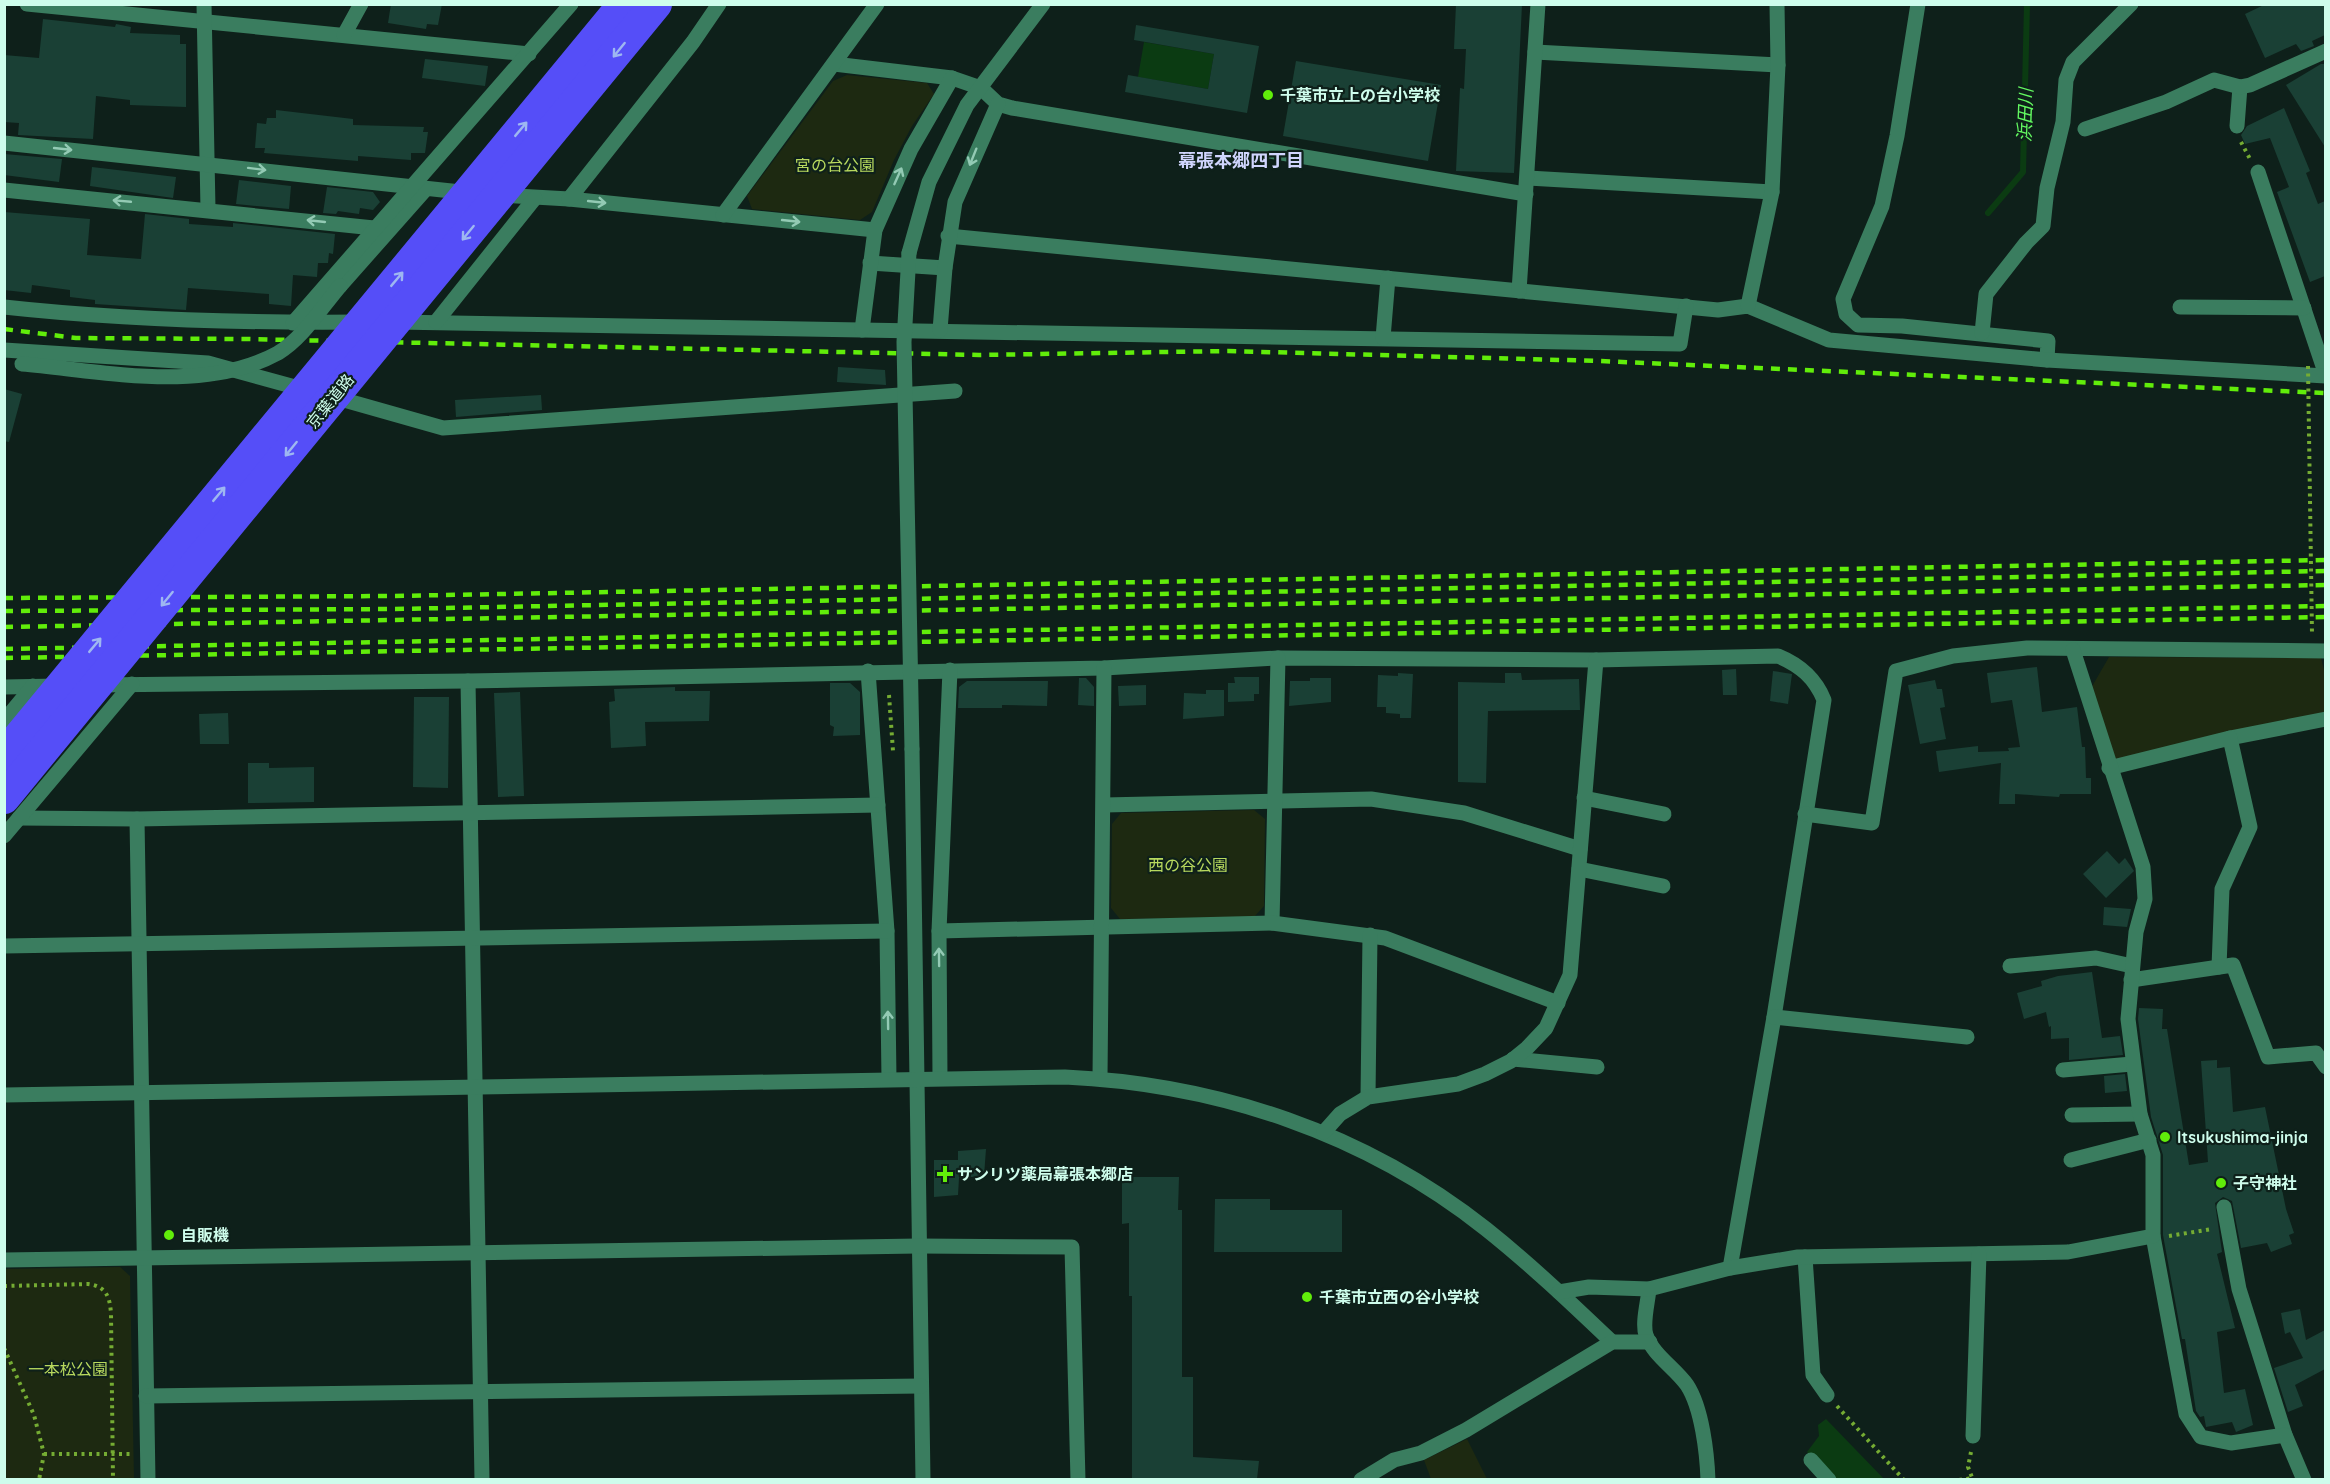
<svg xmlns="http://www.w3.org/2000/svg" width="2330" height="1484" font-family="Quicksand,'Noto Sans JP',sans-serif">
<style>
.green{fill:#1d2911}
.water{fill:#0b3b12}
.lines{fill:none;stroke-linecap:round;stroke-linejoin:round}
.stream{stroke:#0b3b12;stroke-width:6}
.building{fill:#1a4035}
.path{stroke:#75ac33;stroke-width:4;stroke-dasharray:3 4.5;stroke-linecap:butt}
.minor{stroke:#3a7d5f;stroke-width:15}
.rail{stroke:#61ed0a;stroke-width:4.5;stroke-dasharray:9 8;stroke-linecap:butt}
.path-bridge{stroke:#75ac33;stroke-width:4;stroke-dasharray:3 4.5;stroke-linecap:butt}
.minor-bridge{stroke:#3a7d5f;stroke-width:15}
.highway-bridge{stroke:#554ef8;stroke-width:32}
.oneway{stroke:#9eb7f1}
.oneway2{stroke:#93cab4}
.poi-dot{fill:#61ed0a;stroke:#0e201a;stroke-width:2}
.labels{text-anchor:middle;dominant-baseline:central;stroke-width:4.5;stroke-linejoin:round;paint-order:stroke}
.poi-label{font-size:16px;font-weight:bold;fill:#cefdec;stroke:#0e201a;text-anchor:start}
.park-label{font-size:16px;fill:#b8d95e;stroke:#0e201a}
.street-label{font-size:16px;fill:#cefdec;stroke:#0e201a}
.water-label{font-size:18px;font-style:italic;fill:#63f961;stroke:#0e201a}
.neighbourhood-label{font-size:18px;font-weight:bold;fill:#d0d5fd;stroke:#0e201a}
</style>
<rect width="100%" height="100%" fill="#0e201a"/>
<g class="green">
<path d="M847 75 927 83 934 94 912 126 894 160 872 212 860 220 752 209 747 196 833 81Z"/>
<path d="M2109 657 2321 658 2325 674V716L2114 765 2090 690Z"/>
<path d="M1254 810 1265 819 1264 906 1254 917 1120 919 1111 908 1112 824 1121 813Z"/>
<path d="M120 1267 130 1276 134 1479H5V1269Z"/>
<path d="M1467 1439 1487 1479H1431L1424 1460Z"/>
</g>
<g class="water">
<path d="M1144 42 1214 54 1208 89 1138 77Z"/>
<path d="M1826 1419 1884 1479H1835L1807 1452 1819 1436 1818 1425Z"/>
</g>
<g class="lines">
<path class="stream" d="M1988 213 2023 172 2027 4"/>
</g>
<g class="building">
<path d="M391 4H442L438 25 427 24 426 29 388 23Z"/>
<path d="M1456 4H1522L1514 173 1456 171 1460 88 1464 89 1466 49H1454Z"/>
<path d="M2266 4H2325V35L2312 41 2314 46 2301 51 2296 44 2265 58 2245 14Z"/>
<path d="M43 19 115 27 116 24 131 27 130 33 180 35V44H186V107L130 105V100L96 96 93 139 18 135 19 123 4 122V55L39 58Z"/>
<path d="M1136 25 1259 46 1247 113 1125 92 1128 75 1208 89 1214 54 1134 40Z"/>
<path d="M425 59 488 66 485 86 422 78Z"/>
<path d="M1296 61 1441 85 1428 161 1283 136Z"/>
<path d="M2321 64H2325V147L2286 85Z"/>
<path d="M2284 108 2310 171 2306 173 2318 204 2325 201V276L2310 282 2277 192 2289 187 2270 138 2245 144 2241 135 2247 126Z"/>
<path d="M276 110 353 119V125L424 127 423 132H428L425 153H411V160L358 156V161L264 153 265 148H255L257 123 266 124 267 118H276Z"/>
<path d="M4 154 62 159 59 182 4 175Z"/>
<path d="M92 167 176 177 173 198 90 186Z"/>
<path d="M239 180 291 186 289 209 236 204Z"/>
<path d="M327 187 373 192 380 202 373 210 360 208 359 214 338 211 336 214 323 213Z"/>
<path d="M4 212 90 219 87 255 141 259 145 214 189 219V224L233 227V223L335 234 333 254 329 253 328 263H318L317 277 293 275 291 306 269 304V294L188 288 186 310 95 304V300L70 297V290L32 285 31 293 4 290Z"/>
<path d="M838 367 885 370 886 385 837 382Z"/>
<path d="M4 389 22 394 9 442 4 441Z"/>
<path d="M541 395 542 410 456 417 455 400Z"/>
<path d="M2037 667 2042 712 2077 707 2082 747H2085L2086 778H2091V794H2060L2059 797 2015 794V804H1999L2001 763 1939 772 1936 751 1978 746V752L2009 751 2008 748 2020 747 2012 700 1991 703 1987 673Z"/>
<path d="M1736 669 1737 695H1723L1722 670Z"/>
<path d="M1773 671 1792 674 1788 704 1770 701Z"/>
<path d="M1398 673 1413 674 1411 718H1400V714L1386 713V707H1377L1378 675 1398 676Z"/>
<path d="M1505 673H1521L1522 680 1579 679 1580 710 1488 711 1486 783 1458 782V682L1505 683Z"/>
<path d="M1234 677H1259V694H1254V701L1228 702V683H1235Z"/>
<path d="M1079 678H1086L1094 687V706L1078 705Z"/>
<path d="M1310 678H1331V702L1289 706 1290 681H1310Z"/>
<path d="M1935 680 1937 689H1942L1945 707 1940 708 1946 739 1920 744 1908 685Z"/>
<path d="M967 681H1048L1047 706 1002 705V708H958L959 687Z"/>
<path d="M830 683H850L860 692V735L833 736 834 727 830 725Z"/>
<path d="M1146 685V705L1119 706 1118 686Z"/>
<path d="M675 687V691H710L709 721 645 722 646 746 611 748 609 702 615 701 614 689Z"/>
<path d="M1206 690H1224V716L1183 719 1184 693 1206 694Z"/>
<path d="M520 692 524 796 498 797 494 693Z"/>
<path d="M414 697H449L448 788 413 787Z"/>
<path d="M228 713 229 744H200L199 714Z"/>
<path d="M248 763H269V768L314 767V802L248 803Z"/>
<path d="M2107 851 2119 864 2125 858 2134 871 2106 898 2083 874Z"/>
<path d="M2104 907 2131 909 2127 927 2103 925Z"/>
<path d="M2092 972 2102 1038 2120 1036 2123 1055 2069 1060V1038L2051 1039V1026L2049 1027 2046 1012 2024 1019 2017 993 2042 986 2041 981 2058 976Z"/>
<path d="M2139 1008 2163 1009 2162 1029H2167L2189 1165 2208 1162 2201 1061 2217 1060V1068L2230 1067 2233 1112 2265 1107 2286 1209 2294 1233 2289 1235 2292 1244 2271 1252 2267 1243 2241 1248 2232 1201 2223 1197 2215 1203 2222 1252 2217 1254 2235 1328 2217 1332 2224 1393 2245 1389 2253 1425 2236 1432 2232 1422 2206 1427 2204 1416 2200 1417 2196 1411 2185 1339H2182L2163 1235V1155L2151 1117 2138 1019Z"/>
<path d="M2125 1074 2127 1091 2105 1093 2104 1076Z"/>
<path d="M986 1149 984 1176 959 1178 958 1195 934 1197V1160H958V1151Z"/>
<path d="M1122 1177H1179L1178 1210H1182V1377H1193V1457L1259 1461 1257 1479H1132V1296H1129V1223L1122 1224Z"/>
<path d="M1215 1199H1270V1210H1342V1252H1214Z"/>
<path d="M2300 1309 2306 1340 2325 1330V1369L2295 1385 2303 1406 2288 1412 2274 1368 2303 1358 2290 1332 2285 1334 2281 1313Z"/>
</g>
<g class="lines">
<g class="path">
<path d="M2241 142 2250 159"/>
<path d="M889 695 893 751"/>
<path d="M2169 1236 2212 1229"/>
<path d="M4 1286 88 1284C106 1286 110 1297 111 1314L113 1480"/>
<path d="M4 1348 34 1415 44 1454 39 1480"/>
<path d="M1837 1406 1904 1480"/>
<path d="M1971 1452 1968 1467 1973 1480"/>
<path d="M44 1454H131"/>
<path d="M1959 1480 1972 1478"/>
</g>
<g class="minor">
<path d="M27 4 529 54"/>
<path d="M204 4 208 209"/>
<path d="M1918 4 1897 136 1882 206 1843 299 1846 314 1858 325 1902 326 2048 341 2047 360"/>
<path d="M344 35 361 4"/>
<path d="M1535 52 1778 65"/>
<path d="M834 64 952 78 981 88 998 104 1012 108 1526 194"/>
<path d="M2237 126 2240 87"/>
<path d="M2085 129 2166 102 2214 80 2240 87 2250 85 2326 51"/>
<path d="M4 143 470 193"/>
<path d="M2258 172 2326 375"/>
<path d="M1528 178 1772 192"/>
<path d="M4 190 374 228"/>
<path d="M500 195 569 199 875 230"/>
<path d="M569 199 693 42 719 4"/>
<path d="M723 215 877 4"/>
<path d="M948 236 1718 310 1748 306 1829 340 2047 360 2326 376"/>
<path d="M909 253 929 182 967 105 1043 4"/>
<path d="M870 263 945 268"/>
<path d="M340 286 425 190"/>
<path d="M1519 291 1538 4"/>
<path d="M1748 306 1772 192 1778 65 1777 4"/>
<path d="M4 307C122 320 241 323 360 322"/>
<path d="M2180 307 2304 308"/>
<path d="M396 322 1680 344 1686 306"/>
<path d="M436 322 535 198"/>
<path d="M293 323 571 4"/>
<path d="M862 330 875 230 911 149 952 78"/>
<path d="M940 330 945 268 955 202 998 104"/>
<path d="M1982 333 1986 294 2026 243 2043 226 2047 188 2063 122 2066 80 2073 62 2131 4"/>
<path d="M1383 338 1388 278"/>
<path d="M4 350 208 363 306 390"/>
<path d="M330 396 443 428 955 391"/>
<path d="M868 671 887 931 889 1079"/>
<path d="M468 681 482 1480"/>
<path d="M97 685 468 681 1104 668 1278 658 1596 660 1778 656C1800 665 1815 678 1824 700L1774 1017 1730 1268"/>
<path d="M4 687 58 686"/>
<path d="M4 721 33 686"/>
<path d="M2230 738 2326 719"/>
<path d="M912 749 923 1480"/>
<path d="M2109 768 2230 738 2250 827 2222 889 2219 967"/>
<path d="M1584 798 1664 814"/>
<path d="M1104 805 1371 799 1464 813 1580 849"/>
<path d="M1805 814 1872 823 1896 671 1953 656 2027 648 2326 651"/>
<path d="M19 818 137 819 878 805"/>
<path d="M137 819 148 1480"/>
<path d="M4 836 132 684"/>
<path d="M1579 869 1663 886"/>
<path d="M1272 923 1278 658"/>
<path d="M939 931 1272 923 1385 938 1558 1003"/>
<path d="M4 946 887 931"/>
<path d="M2010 966 2096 958 2132 966"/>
<path d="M2131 980 2233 965 2268 1057 2316 1053 2326 1067"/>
<path d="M1774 1017 1967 1037"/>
<path d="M1513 1059 1597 1067"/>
<path d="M2063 1070 2132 1064"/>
<path d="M940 1078 939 931 950 670"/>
<path d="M1100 1078 1104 668"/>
<path d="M4 1095 1065 1077C1218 1084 1365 1133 1486 1229 1530 1264 1571 1303 1612 1342"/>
<path d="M1368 1097 1370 935"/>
<path d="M2072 1115 2140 1114"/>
<path d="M1324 1132 1340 1114 1368 1097 1458 1084 1485 1074 1511 1061 1527 1048 1546 1028 1570 975 1596 660"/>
<path d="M2071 1160 2149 1140"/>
<path d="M2224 1207 2239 1289 2285 1435 2304 1480"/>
<path d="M2153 1236 2186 1414 2201 1437 2231 1443 2285 1435"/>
<path d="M1805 1257 1813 1375 1827 1395"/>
<path d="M4 1260 918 1246 1072 1247 1078 1480"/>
<path d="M1649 1289C1648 1302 1642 1323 1646 1335 1653 1355 1675 1368 1687 1385 1702 1408 1707 1453 1708 1480"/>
<path d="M1559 1292 1589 1287 1649 1289 1730 1268 1798 1257 2068 1252 2153 1236V1155L2140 1114 2128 1019 2136 932 2145 899 2143 867 2073 650"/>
<path d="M146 1396 921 1386"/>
<path d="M1973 1436 1979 1254"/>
<path d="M1811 1460 1829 1480"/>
<path d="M1361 1480 1394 1460 1421 1453 1466 1430 1612 1342H1650"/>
</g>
<g class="rail">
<path d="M4 329 76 338 245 339 979 355 1228 351 1601 361 2326 393"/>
<path d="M4 598 394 596 2326 560"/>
<path d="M4 611 395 609 2326 571"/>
<path d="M4 627 2326 585"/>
<path d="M4 649 2326 606"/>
<path d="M4 658 2326 617"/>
</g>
<path class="path-bridge" d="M2308 366 2312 634"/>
<g class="minor-bridge">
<path d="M909 253 904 342 912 749"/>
<path d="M22 364C103 371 204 394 278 353 303 338 321 308 340 286"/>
</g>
<g class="highway-bridge">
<path d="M4 755 624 4"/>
<path d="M4 798 656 4"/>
</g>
</g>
<defs><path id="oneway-shaft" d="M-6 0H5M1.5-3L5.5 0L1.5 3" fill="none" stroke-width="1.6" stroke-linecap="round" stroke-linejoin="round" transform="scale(1.5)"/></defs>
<g class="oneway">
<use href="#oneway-shaft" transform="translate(619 50) rotate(129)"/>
<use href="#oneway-shaft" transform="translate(521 129) rotate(-50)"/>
<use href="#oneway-shaft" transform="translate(468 233) rotate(129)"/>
<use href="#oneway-shaft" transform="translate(397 279) rotate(-50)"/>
<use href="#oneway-shaft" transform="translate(291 449) rotate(129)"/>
<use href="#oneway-shaft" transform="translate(219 494) rotate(-50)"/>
<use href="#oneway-shaft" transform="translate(167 599) rotate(129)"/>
<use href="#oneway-shaft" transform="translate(95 645) rotate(-50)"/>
</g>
<g class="oneway2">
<use href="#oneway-shaft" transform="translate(63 149) rotate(6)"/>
<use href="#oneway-shaft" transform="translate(973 157) rotate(112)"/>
<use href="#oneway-shaft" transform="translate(257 169) rotate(7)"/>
<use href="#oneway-shaft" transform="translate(898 176) rotate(-66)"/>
<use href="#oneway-shaft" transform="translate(122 201) rotate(-175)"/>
<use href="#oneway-shaft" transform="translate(597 202) rotate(6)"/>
<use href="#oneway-shaft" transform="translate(316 221) rotate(-174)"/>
<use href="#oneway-shaft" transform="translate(791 221) rotate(6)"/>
<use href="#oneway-shaft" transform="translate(939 957) rotate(-91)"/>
<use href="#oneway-shaft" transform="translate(888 1020) rotate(-91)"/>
</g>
<g class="poi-dot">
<circle cx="1268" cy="95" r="6"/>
<circle cx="2165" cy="1137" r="6"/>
<path d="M942 1165h6v6h6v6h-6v6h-6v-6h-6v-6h6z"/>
<circle cx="2221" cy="1183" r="6"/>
<circle cx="169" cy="1235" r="6"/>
<circle cx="1307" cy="1297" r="6"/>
</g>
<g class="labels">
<g class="poi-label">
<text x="1280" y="95">千葉市立上の台小学校</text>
<text x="2177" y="1137">Itsukushima-jinja</text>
<text x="957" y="1174">サンリツ薬局幕張本郷店</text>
<text x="2233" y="1183">子守神社</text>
<text x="181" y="1235">自販機</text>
<text x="1319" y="1297">千葉市立西の谷小学校</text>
</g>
<g class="park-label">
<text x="835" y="165">宮の台公園</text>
<text x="1188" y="865">西の谷公園</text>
<text x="68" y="1369">一本松公園</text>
</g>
<g class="street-label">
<text transform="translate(330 401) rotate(-51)">京葉道路</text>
</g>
<g class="water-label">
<text transform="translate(2025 115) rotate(-88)">浜田川</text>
</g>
<g class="neighbourhood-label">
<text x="1241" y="160">幕張本郷四丁目</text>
</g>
</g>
<rect width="2330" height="1484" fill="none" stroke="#cefdec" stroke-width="12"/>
</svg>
